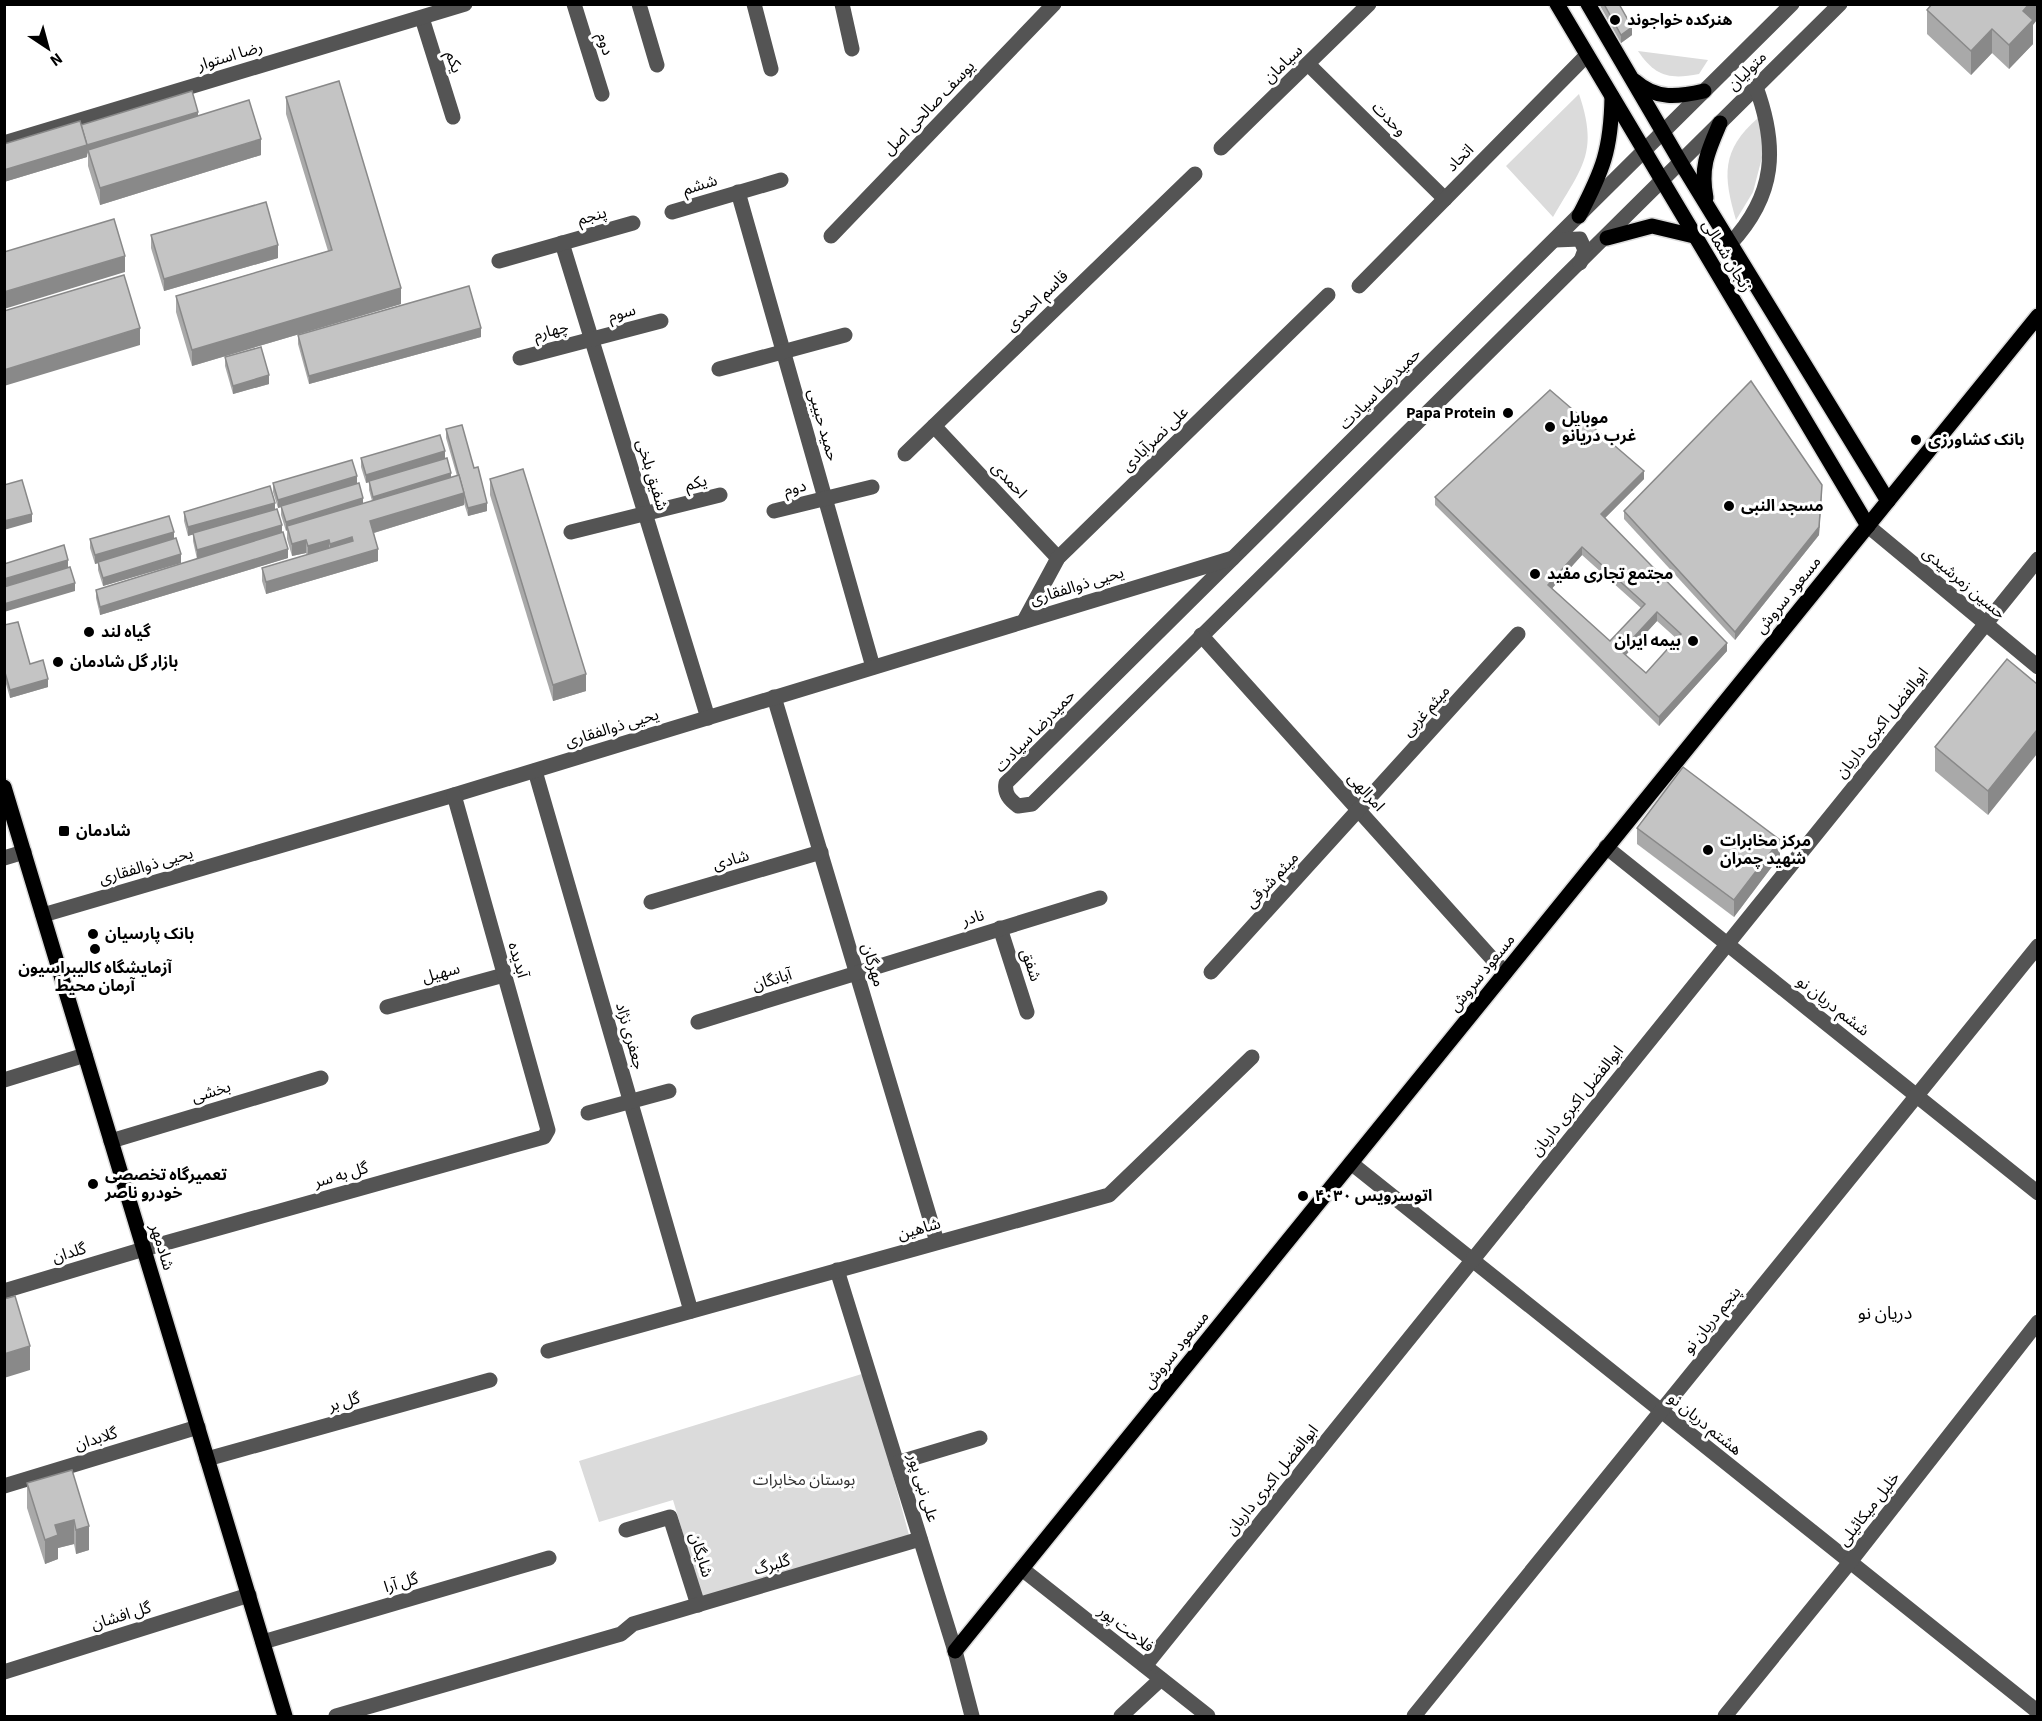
<svg xmlns="http://www.w3.org/2000/svg" width="2042" height="1721" font-family="'Source Sans 3','Noto Sans Arabic',sans-serif">
<style>
.green{fill:#dbdbdb}
.lines{fill:none;stroke-linecap:round;stroke-linejoin:round}
.major-casing{stroke:#dbdbdb;stroke-width:18}
.minor{stroke:#545454;stroke-width:15}
.major{stroke:#000;stroke-width:15}
.wall{fill:#a9a9a9;fill-rule:evenodd}
.shaded-wall{fill:#898989}
.building{fill:#c4c4c4;stroke:#898989;stroke-width:1.5;fill-rule:evenodd}
.poi-dot{fill:#000;stroke:#fff;stroke-width:2}
.labels{text-anchor:middle;dominant-baseline:central;stroke-width:6;stroke-linejoin:round;paint-order:stroke}
.poi-label{font-size:16px;font-weight:bold;fill:#000;stroke:#fff;text-anchor:start}
.street-label{font-size:16px;fill:#000;stroke:#fff}
.park-label{font-size:16px;fill:#323232;stroke:#fff}
.neighbourhood-label{font-size:18px;fill:#000;stroke:#fff}
</style>
<rect width="100%" height="100%" fill="#fff"/>
<g class="green">
<path d="M1638 51 1708 60 1699 74C1669 80 1655 76 1638 51Z"/>
<path d="M1579 94C1599 153 1582 167 1553 217L1506 166Z"/>
<path d="M1758 118 1765 146 1753 192 1736 220C1723 176 1721 150 1758 118Z"/>
<path d="M865 1373 909 1535 702 1597 673 1500 599 1522 579 1461Z"/>
</g>
<g class="lines">
<g class="major-casing">
<g id="major">
<path d="M1557 4 1868 526"/>
<path d="M1588 4 1681 163 1888 501"/>
<path d="M1635 81C1656 100 1678 97 1704 91"/>
<path d="M1706 198C1700 167 1708 151 1720 123"/>
<path d="M1579 216C1603 170 1611 150 1612 97"/>
<path d="M1607 238 1652 226 1694 236"/>
<path d="M4 787 285 1716"/>
<path d="M955 1651 2038 316"/>
</g>
</g>
<g class="minor">
<path d="M574 4 602 94"/>
<path d="M639 4 657 65"/>
<path d="M754 4 771 69"/>
<path d="M842 4 852 49"/>
<path d="M1792 4 1006 783C1004 794 1010 800 1018 806L1032 804 1840 4"/>
<path d="M422 18 453 117"/>
<path d="M1308 64 1445 199"/>
<path d="M4 143 465 4"/>
<path d="M1221 148 1369 4"/>
<path d="M738 192 873 667"/>
<path d="M672 212 781 180"/>
<path d="M831 236 1054 4"/>
<path d="M1555 240 1580 239 1585 250 1580 263"/>
<path d="M562 243 708 718"/>
<path d="M1730 244C1776 195 1778 147 1756 87"/>
<path d="M499 261 633 223"/>
<path d="M1359 286 1587 55"/>
<path d="M520 358 661 321"/>
<path d="M719 369 845 335"/>
<path d="M934 426 1058 558"/>
<path d="M905 454 1195 174"/>
<path d="M774 511 872 487"/>
<path d="M1868 526 2038 667"/>
<path d="M571 532 720 495"/>
<path d="M1024 621 1058 558 1328 295"/>
<path d="M1201 635 1505 973"/>
<path d="M774 697 937 1242"/>
<path d="M535 771 691 1311"/>
<path d="M1606 847 2038 1193"/>
<path d="M4 858 24 852"/>
<path d="M651 902 821 852"/>
<path d="M43 915 454 795 1233 558"/>
<path d="M1000 928 1027 1012"/>
<path d="M1211 972 1518 634"/>
<path d="M387 1007 504 975"/>
<path d="M698 1022 1100 898"/>
<path d="M4 1080 85 1055"/>
<path d="M588 1113 669 1091"/>
<path d="M111 1141 321 1078"/>
<path d="M1351 1163 2038 1712"/>
<path d="M837 1270 955 1651 972 1716"/>
<path d="M4 1291 144 1249 544 1137 548 1130 454 795"/>
<path d="M548 1351 1109 1195 1252 1057"/>
<path d="M207 1459 490 1380"/>
<path d="M897 1463 980 1438"/>
<path d="M4 1486 198 1427"/>
<path d="M626 1530 670 1517 698 1605"/>
<path d="M1022 1569 1208 1716"/>
<path d="M263 1642 549 1558"/>
<path d="M1145 1666 2038 559"/>
<path d="M4 1672 249 1595"/>
<path d="M336 1716 621 1634 633 1624 920 1539"/>
<path d="M1121 1716 1161 1679"/>
<path d="M1414 1716 2038 946"/>
<path d="M1725 1716 1850 1562 2038 1322"/>
</g>
<use href="#major" class="major"/>
</g>
<g class="wall">
<path d="M1599 4H1619L1632 35 1621 43Z"/>
<path d="M1927 10 2033 25V44L2009 69 1992 53 1971 75 1927 34Z"/>
<path d="M286 97 401 304 192 366 176 312V296L328 251 286 114Z"/>
<path d="M198 116 261 155 100 205 88 166V153L87 154V157L4 182V144L81 125Z"/>
<path d="M151 235 278 258 164 291 151 248Z"/>
<path d="M298 335 481 337 309 384 298 344Z"/>
<path d="M225 357 269 384 233 394 225 366Z"/>
<path d="M446 429 474 468 487 511 468 516 464 503V505L374 533 378 561 266 594 262 581V568L307 555 306 553 292 556 287 539V530L286 531 281 515V507L278 508 273 492V483H357L363 504 372 501 369 490V482L366 483 361 467V458L445 459 451 478 457 476 446 438Z"/>
<path d="M490 479 586 691 553 701 490 495Z"/>
<path d="M1644 479 1605 518 1727 651 1659 726 1435 505V497ZM1582 555 1641 608 1610 641 1552 588ZM1657 621 1677 639 1646 673 1626 655Z"/>
<path d="M1822 493 1819 535 1735 640 1624 519V511Z"/>
<path d="M275 510 288 558 100 615 96 598V590L197 559 193 541V534L188 536 184 521V512Z"/>
<path d="M90 539H174L181 563 103 586 98 570V563L95 564 90 548Z"/>
<path d="M4 625 30 664 48 687 10 698 4 677Z"/>
<path d="M2037 684 1988 815 1935 771V747Z"/>
<path d="M1637 828 1780 856 1734 917 1637 844Z"/>
<path d="M72 1470 89 1550 76 1554 74 1544 58 1548V1559L45 1564 27 1508V1483Z"/>
</g>
<g class="shaded-wall">
<path d="M2029 4H2037V20L2033 25V44L2009 69V45L2023 11Z"/>
<path d="M1632 27V35L1621 43V35Z"/>
<path d="M1992 29V53L1971 75V51Z"/>
<path d="M198 112V120L88 150 87 157 4 182V170Z"/>
<path d="M261 139V155L100 205V188Z"/>
<path d="M278 245V258L164 291V279Z"/>
<path d="M125 256V272L4 309V292Z"/>
<path d="M401 288V304L192 366V350Z"/>
<path d="M140 328V345L4 386V370Z"/>
<path d="M481 328V337L309 384V376Z"/>
<path d="M269 375V384L233 394V386Z"/>
<path d="M445 451V459L366 483V475Z"/>
<path d="M1644 471V479L1601 522V514Z"/>
<path d="M451 473V482L373 505V497Z"/>
<path d="M357 476V484L278 508V500Z"/>
<path d="M1822 485 1819 535 1735 640V632Z"/>
<path d="M464 493V505L370 534V521Z"/>
<path d="M363 498V507L287 526V530L286 531V522Z"/>
<path d="M275 503V511L188 536V527Z"/>
<path d="M487 503V511L468 516V508Z"/>
<path d="M32 514V522L4 530V521Z"/>
<path d="M282 525V534L197 559V550Z"/>
<path d="M174 532V540L95 564V555Z"/>
<path d="M352 537V550L330 556V544Z"/>
<path d="M306 540V553L292 556V544Z"/>
<path d="M329 540V552L308 558V546Z"/>
<path d="M1582 547V555L1548 593V585Z"/>
<path d="M288 549V558L100 615V607Z"/>
<path d="M378 549V561L266 594V582Z"/>
<path d="M181 554V563L103 586V578Z"/>
<path d="M68 560V568L4 587V579Z"/>
<path d="M75 583V591L4 612V604Z"/>
<path d="M1657 612V621L1621 660V651Z"/>
<path d="M1727 643V651L1659 726V717Z"/>
<path d="M586 674V691L553 701V685Z"/>
<path d="M48 679V687L10 698V690Z"/>
<path d="M2037 730V754L1988 815V791Z"/>
<path d="M1780 840V856L1734 917V900Z"/>
<path d="M30 1346V1370L4 1378V1354Z"/>
<path d="M74 1520V1544L58 1548V1559L45 1564V1540L55 1525Z"/>
<path d="M89 1526V1550L76 1554V1530Z"/>
</g>
<g class="building">
<path d="M1604 4H1619L1632 27 1621 35Z"/>
<path d="M1932 4H2029L2023 11 2033 20 2009 45 1992 29 1971 51 1927 10Z"/>
<path d="M339 81 401 288 192 350 176 296 332 250 286 97Z"/>
<path d="M192 91 198 112 87 145 81 125Z"/>
<path d="M249 100 261 139 100 188 88 150Z"/>
<path d="M80 121 87 145 4 170V144Z"/>
<path d="M266 202 278 245 164 279 151 235Z"/>
<path d="M114 219 125 256 4 292V252Z"/>
<path d="M124 275 140 328 4 370V311Z"/>
<path d="M469 286 481 328 309 376 298 335Z"/>
<path d="M261 347 269 375 233 386 225 357Z"/>
<path d="M1751 381 1822 485 1819 527 1735 632 1624 511Z"/>
<path d="M1550 390 1644 471 1601 514 1727 643 1659 717 1435 497ZM1582 547 1645 604 1610 641 1548 585ZM1657 612 1681 634 1646 673 1621 651Z"/>
<path d="M462 425 474 468 478 467 487 503 468 508 446 429Z"/>
<path d="M440 435 445 451 366 475 361 458Z"/>
<path d="M447 458 451 473 373 497 369 481Z"/>
<path d="M352 460 357 476 278 500 273 483Z"/>
<path d="M523 469 586 674 553 685 490 479Z"/>
<path d="M459 475 464 493 370 521 378 549 266 582 262 568 353 541 352 537 330 544 329 540 308 546 306 540 292 544 287 526Z"/>
<path d="M22 480 32 514 4 521V485Z"/>
<path d="M359 483 363 498 286 522 281 506Z"/>
<path d="M270 486 275 503 188 527 184 512Z"/>
<path d="M277 509 282 525 197 550 193 533Z"/>
<path d="M169 516 174 532 95 555 90 539Z"/>
<path d="M283 532 288 549 100 607 96 590Z"/>
<path d="M176 538 181 554 103 578 98 562Z"/>
<path d="M64 545 68 560 4 579V564Z"/>
<path d="M70 567 75 583 4 604V587Z"/>
<path d="M18 622 30 664 43 660 48 679 10 690 4 669V625Z"/>
<path d="M2007 659 2037 684V730L1988 791 1935 747Z"/>
<path d="M1683 767 1780 840 1734 900 1637 828Z"/>
<path d="M15 1296 30 1346 4 1354V1299Z"/>
<path d="M72 1470 89 1526 76 1530 74 1520 55 1525 58 1535 45 1540 27 1483Z"/>
</g>
<g class="poi-dot">
<circle cx="1615" cy="20" r="6"/>
<circle cx="1508" cy="413" r="6"/>
<circle cx="1550" cy="427" r="6"/>
<circle cx="1916" cy="440" r="6"/>
<circle cx="1729" cy="506" r="6"/>
<circle cx="1535" cy="574" r="6"/>
<circle cx="89" cy="632" r="6"/>
<circle cx="1693" cy="641" r="6"/>
<circle cx="58" cy="662" r="6"/>
<rect x="58" y="825" width="12" height="12" rx="3"/>
<circle cx="1708" cy="850" r="6"/>
<circle cx="93" cy="934" r="6"/>
<circle cx="95" cy="949" r="6"/>
<circle cx="93" cy="1184" r="6"/>
<circle cx="1303" cy="1196" r="6"/>
</g>
<g class="labels">
<g class="poi-label">
<text x="1627" y="20">هنرکده خواجوند</text>
<text x="1496" y="413" text-anchor="end">Papa Protein</text>
<text x="1562" y="418">موبایل<tspan x="1562" dy="18">غرب دریانو</tspan></text>
<text x="1928" y="440">بانک کشاورزی</text>
<text x="1741" y="506">مسجد النبی</text>
<text x="1547" y="574">مجتمع تجاری مفید</text>
<text x="101" y="632">گیاه لند</text>
<text x="1681" y="641" text-anchor="end">بیمه ایران</text>
<text x="70" y="662">بازار گل شادمان</text>
<text x="76" y="831">شادمان</text>
<text x="1720" y="841">مرکز مخابرات<tspan x="1720" dy="18">شهید چمران</tspan></text>
<text x="105" y="934">بانک پارسیان</text>
<text x="95" y="968" text-anchor="middle">آزمایشگاه کالیبراسیون<tspan x="95" dy="18">آرمان محیط</tspan></text>
<text x="105" y="1175">تعمیرگاه تخصصی<tspan x="105" dy="18">خودرو ناصر</tspan></text>
<text x="1315" y="1196">اتوسرویس ۴۰۳۰</text>
</g>
<g class="street-label">
<text transform="translate(605 44) rotate(73)">دوم</text>
<text transform="translate(230 56) rotate(-17)">رضا استوار</text>
<text transform="translate(454 62) rotate(72)">یکم</text>
<text transform="translate(1283 64) rotate(-44)">سیامان</text>
<text transform="translate(1747 71) rotate(-45)">متولیان</text>
<text transform="translate(929 108) rotate(-46)">یوسف صالحی اصل</text>
<text transform="translate(1389 119) rotate(45)">وحدت</text>
<text transform="translate(1460 158) rotate(-45)">اتحاد</text>
<text transform="translate(700 185) rotate(-17)">ششم</text>
<text transform="translate(592 216) rotate(-16)">پنجم</text>
<text transform="translate(1727 256) rotate(59)">زنجان شمالی</text>
<text transform="translate(1037 301) rotate(-44)">قاسم احمدی</text>
<text transform="translate(622 313) rotate(-15)">سوم</text>
<text transform="translate(551 331) rotate(-15)">چهارم</text>
<text transform="translate(1380 389) rotate(-45)">حمیدرضا سیادت</text>
<text transform="translate(823 425) rotate(74)">حمید حبیبی</text>
<text transform="translate(1155 439) rotate(-44)">علی نصرآبادی</text>
<text transform="translate(652 475) rotate(73)">شفیق بلخی</text>
<text transform="translate(1009 480) rotate(47)">احمدی</text>
<text transform="translate(696 483) rotate(-14)">یکم</text>
<text transform="translate(795 488) rotate(-14)">دوم</text>
<text transform="translate(1964 583) rotate(40)">حسین زمرشيدی</text>
<text transform="translate(1077 586) rotate(-17)">یحیی ذوالفقاری</text>
<text transform="translate(1788 595) rotate(-51)">مسعود سروش</text>
<text transform="translate(1426 711) rotate(-48)">میثم غربی</text>
<text transform="translate(1882 723) rotate(-51)">ابوالفضل اکبری داریان</text>
<text transform="translate(612 728) rotate(-17)">یحیی ذوالفقاری</text>
<text transform="translate(1035 731) rotate(-46)">حمیدرضا سیادت</text>
<text transform="translate(1366 792) rotate(48)">امرالهی</text>
<text transform="translate(731 860) rotate(-16)">شادی</text>
<text transform="translate(146 866) rotate(-16)">یحیی ذوالفقاری</text>
<text transform="translate(1272 880) rotate(-47)">میثم شرقی</text>
<text transform="translate(973 918) rotate(-17)">نادر</text>
<text transform="translate(518 960) rotate(74)">آبدیده</text>
<text transform="translate(873 965) rotate(73)">مهرگان</text>
<text transform="translate(1031 965) rotate(72)">شفق</text>
<text transform="translate(441 973) rotate(-15)">سهیل</text>
<text transform="translate(1482 973) rotate(-51)">مسعود سروش</text>
<text transform="translate(772 980) rotate(-17)">آبانگان</text>
<text transform="translate(1833 1006) rotate(38)">ششم دریان‌ نو</text>
<text transform="translate(630 1036) rotate(74)">جعفری نژاد</text>
<text transform="translate(211 1092) rotate(-17)">بخشی</text>
<text transform="translate(1577 1101) rotate(-51)">ابوالفضل اکبری داریان</text>
<text transform="translate(341 1175) rotate(-16)">گل به سر</text>
<text transform="translate(919 1229) rotate(-16)">شاهین</text>
<text transform="translate(162 1247) rotate(73)">شادمهر</text>
<text transform="translate(69 1253) rotate(-17)">گلدان</text>
<text transform="translate(1712 1320) rotate(-51)">پنجم دریان‌ نو</text>
<text transform="translate(1176 1350) rotate(-51)">مسعود سروش</text>
<text transform="translate(344 1402) rotate(-16)">گل بر</text>
<text transform="translate(1705 1424) rotate(39)">هشتم دریان‌ نو</text>
<text transform="translate(96 1439) rotate(-17)">گلابدان</text>
<text transform="translate(1272 1480) rotate(-51)">ابوالفضل اکبری داریان</text>
<text transform="translate(923 1488) rotate(73)">علی نبی پور</text>
<text transform="translate(1869 1509) rotate(-52)">خلیل میکائیلی</text>
<text transform="translate(701 1555) rotate(73)">شایگان</text>
<text transform="translate(772 1565) rotate(-16)">گلبرگ</text>
<text transform="translate(401 1583) rotate(-16)">گل آرا</text>
<text transform="translate(121 1616) rotate(-17)">گل افشان</text>
<text transform="translate(1126 1629) rotate(38)">فلاحت پور</text>
</g>
<g class="park-label">
<text x="804" y="1480">بوستان مخابرات</text>
</g>
<g class="neighbourhood-label">
<text x="1885" y="1313">دریان نو</text>
</g>
</g>
<rect width="2042" height="1721" fill="none" stroke="#000000" stroke-width="12"/>
<g transform="translate(48 48) rotate(144)" stroke="#ffffff" stroke-width="4.5" paint-order="stroke">
<path d="M0-4.5L10 22L0 15L-10 22Z" fill="#000000"/>
<text y="-9" font-size="16" font-weight="bold" text-anchor="middle" fill="#000000">N</text>
</g>
</svg>
